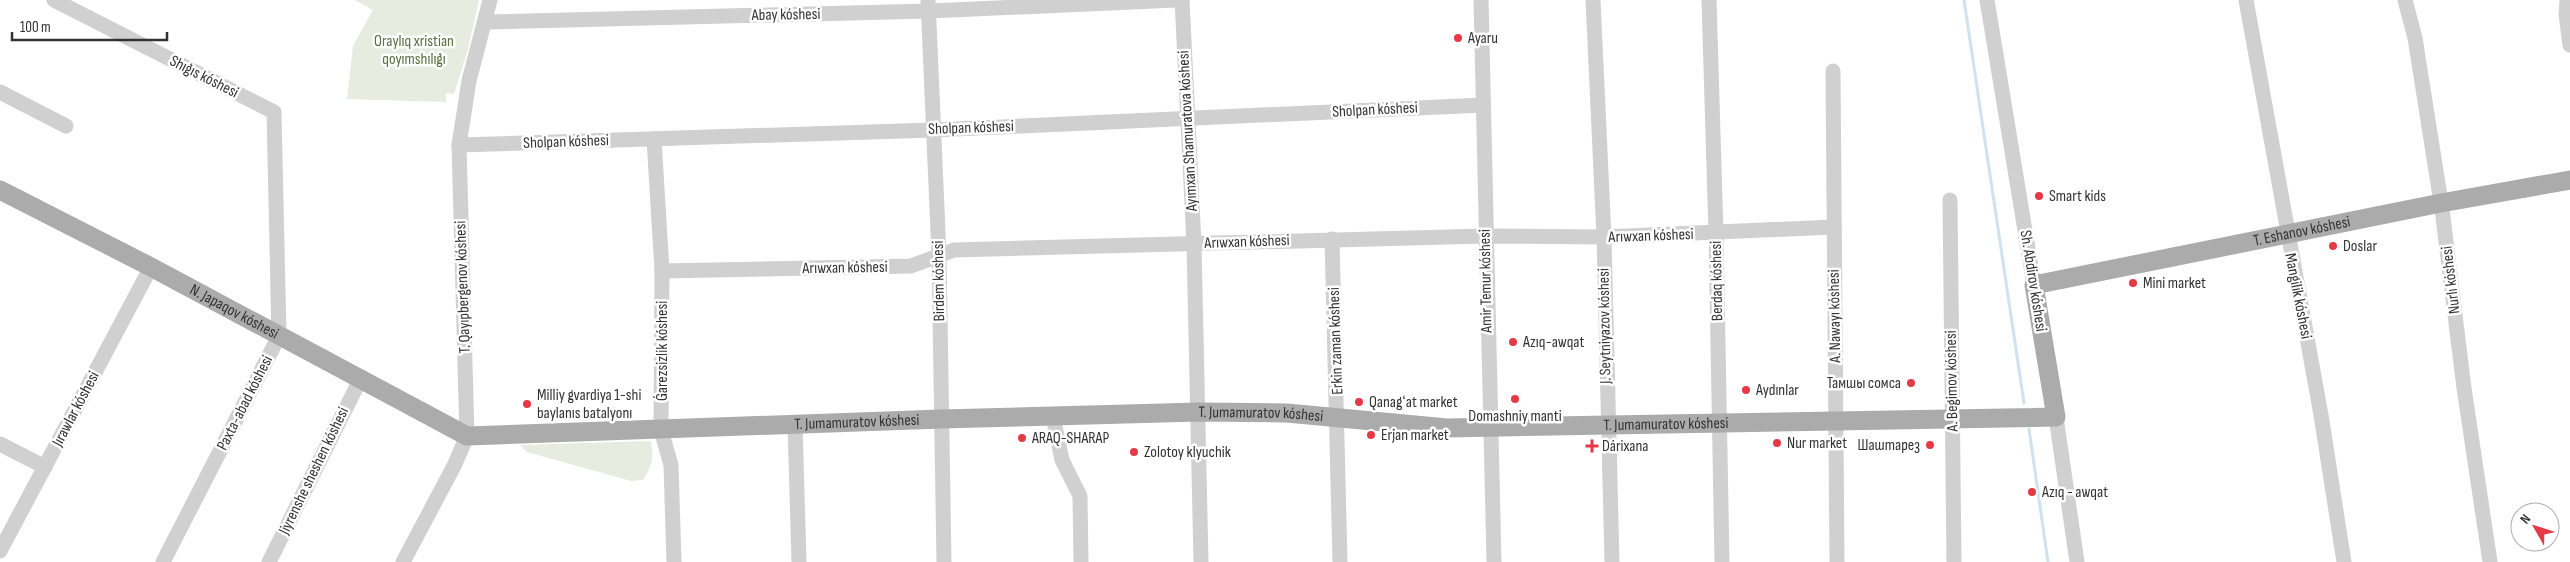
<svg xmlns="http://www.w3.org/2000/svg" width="2570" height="562" font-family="'Sofia Sans Condensed',sans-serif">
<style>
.green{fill:#e6ecdf}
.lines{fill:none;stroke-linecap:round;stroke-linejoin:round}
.stream{stroke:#cfe2ee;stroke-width:3}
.minor{stroke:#d0d0d0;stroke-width:15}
.major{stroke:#ababab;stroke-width:19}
.poi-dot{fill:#e63946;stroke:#fff;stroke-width:2}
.labels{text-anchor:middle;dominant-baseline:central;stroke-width:5;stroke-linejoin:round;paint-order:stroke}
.street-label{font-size:16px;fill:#333;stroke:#fff}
.poi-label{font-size:16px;fill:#333;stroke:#fff;text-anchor:start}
.park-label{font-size:16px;fill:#56703f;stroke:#fff}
</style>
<rect width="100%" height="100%" fill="#fff"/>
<g class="green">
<path d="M355 0H479L468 49 454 94 446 93V102L347 99 353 46 373 10Z"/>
<path d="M651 441C654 458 652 466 643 480L631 481 527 452 520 445Z"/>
</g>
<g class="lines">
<g class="stream">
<path d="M1964 0 2024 403"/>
<path d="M2029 429 2048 562"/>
</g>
<g class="minor">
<path d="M54 0 274 112 279 336 163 562"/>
<path d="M928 0 939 255 944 562"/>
<path d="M1182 0 1194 244 1201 562"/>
<path d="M1481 0 1494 562"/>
<path d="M1593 0 1604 237 1612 562"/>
<path d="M1709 0 1716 233 1722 562"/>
<path d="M1987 0 2034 285"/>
<path d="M2246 0 2321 415 2344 562"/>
<path d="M2405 0 2415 38 2442 209 2464 388 2490 562"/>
<path d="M2567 0 2566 14 2570 45"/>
<path d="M485 22 929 11 1176 0"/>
<path d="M1833 71 1837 562"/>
<path d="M0 92 66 126"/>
<path d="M654 139 662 271 661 430 671 465 674 562"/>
<path d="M459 145 933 130 1483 105"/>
<path d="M1950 200 1954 562"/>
<path d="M1332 239 1340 562"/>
<path d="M662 271 911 266 954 250 1485 236 1604 237 1834 227"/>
<path d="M1053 417 1062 460 1080 496 1081 562"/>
<path d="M2056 417 2077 562"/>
<path d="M795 424 799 562"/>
<path d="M0 444 45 467"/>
<path d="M0 551 151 267"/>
<path d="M269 562 360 380"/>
<path d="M403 562 454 466 467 436 459 145 469 81 490 0"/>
</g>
<path class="major" id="s1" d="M0 190 151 267 467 436 941 419 1199 412 1287 413 1447 428 2056 417 2034 285 2441 203 2570 180"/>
</g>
<g class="poi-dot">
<circle cx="1458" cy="38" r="5"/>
<circle cx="2039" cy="196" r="5"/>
<circle cx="2333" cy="246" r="5"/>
<circle cx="2133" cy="283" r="5"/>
<circle cx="1513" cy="342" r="5"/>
<circle cx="1911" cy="383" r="5"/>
<circle cx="1746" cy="390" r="5"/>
<circle cx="1515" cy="399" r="5"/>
<circle cx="1359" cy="402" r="5"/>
<circle cx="527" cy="404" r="5"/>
<circle cx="1371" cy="435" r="5"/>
<circle cx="1022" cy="438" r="5"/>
<circle cx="1777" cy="443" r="5"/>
<circle cx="1930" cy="445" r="5"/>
<path d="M1589.5 438.5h5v5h5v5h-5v5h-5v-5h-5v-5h5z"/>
<circle cx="1134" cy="452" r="5"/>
<circle cx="2032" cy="492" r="5"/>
</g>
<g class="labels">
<g class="street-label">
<text transform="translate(786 15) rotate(-1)">Abay kóshesi</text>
<text transform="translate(204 77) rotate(27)">Shıǵıs kóshesi</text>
<text transform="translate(1375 110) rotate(-3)">Sholpan kóshesi</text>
<text transform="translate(971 128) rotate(-2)">Sholpan kóshesi</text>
<text transform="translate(1188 131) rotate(-93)">Ayımxan Shamuratova kóshesi</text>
<text transform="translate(566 142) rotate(-2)">Sholpan kóshesi</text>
<text stroke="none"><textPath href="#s1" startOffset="2525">T. Eshanov kóshesi</textPath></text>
<text transform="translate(1651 236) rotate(-2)">Arıwxan kóshesi</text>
<text transform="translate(1247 242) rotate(-2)">Arıwxan kóshesi</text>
<text transform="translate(845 268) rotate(-1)">Arıwxan kóshesi</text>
<text transform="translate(2451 280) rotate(-97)">Nurlı kóshesi</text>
<text transform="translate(939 281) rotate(-91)">Birdem kóshesi</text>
<text transform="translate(1486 281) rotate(-91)">Amir Temur kóshesi</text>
<text transform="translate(1717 281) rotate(-91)">Berdaq kóshesi</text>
<text transform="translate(2033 281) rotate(81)">Sh. Abdirov kóshesi</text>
<text transform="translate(463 287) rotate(-92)">T. Qayıpbergenov kóshesi</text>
<text transform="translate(2298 296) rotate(79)">Mangilik kóshesi</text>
<text stroke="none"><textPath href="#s1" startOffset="264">N. Japaqov kóshesi</textPath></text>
<text transform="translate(1835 316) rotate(-91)">A. Nawayı kóshesi</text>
<text transform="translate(1605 326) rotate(-91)">J. Seytniyazov kóshesi</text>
<text transform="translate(1336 341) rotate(-92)">Erkin zaman kóshesi</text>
<text transform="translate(662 351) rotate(-90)">Ǵarezsizlik kóshesi</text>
<text transform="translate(1952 381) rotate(-91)">A. Begimov kóshesi</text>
<text transform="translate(245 403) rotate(-63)">Paxta-abad kóshesi</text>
<text transform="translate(76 409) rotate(-62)">Jırawlar kóshesi</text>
<text stroke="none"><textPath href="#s1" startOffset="1322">T. Jumamuratov kóshesi</textPath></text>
<text stroke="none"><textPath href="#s1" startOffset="918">T. Jumamuratov kóshesi</textPath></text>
<text stroke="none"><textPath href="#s1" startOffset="1728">T. Jumamuratov kóshesi</textPath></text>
<text transform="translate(314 471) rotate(-64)">Jiyrenshe sheshen kóshesi</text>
</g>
<g class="poi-label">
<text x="1468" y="38">Ayaru</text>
<text x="2049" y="196">Smart kids</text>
<text x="2343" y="246">Doslar</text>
<text x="2143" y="283">Mini market</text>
<text x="1523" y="342">Azıq-awqat</text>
<text x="1901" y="383" text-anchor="end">Тамшы сомса</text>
<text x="1756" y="390">Aydınlar</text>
<text x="537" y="395">Milliy gvardiya 1-shi<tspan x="537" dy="18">baylanıs batalyonı</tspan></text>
<text x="1369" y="402">Qanagʻat market</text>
<text x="1515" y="416" text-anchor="middle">Domashniy manti</text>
<text x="1381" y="435">Erjan market</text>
<text x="1032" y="438">ARAQ-SHARAP</text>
<text x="1787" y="443">Nur market</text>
<text x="1920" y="445" text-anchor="end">Шаштарез</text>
<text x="1602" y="446">Dárixana</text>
<text x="1144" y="452">Zolotoy klyuchik</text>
<text x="2042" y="492">Azıq - awqat</text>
</g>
<g class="park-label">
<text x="414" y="41">Oraylıq xristian<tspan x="414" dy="18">qoyımshılıǵı</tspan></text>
</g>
</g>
<g transform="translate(2535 527) rotate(309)"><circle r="24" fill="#ffffff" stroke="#adadad"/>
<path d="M0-4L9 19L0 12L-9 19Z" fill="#e63946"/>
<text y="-8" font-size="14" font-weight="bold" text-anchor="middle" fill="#333333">N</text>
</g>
<path d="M12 32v8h155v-8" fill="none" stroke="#333333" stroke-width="2.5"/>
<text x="20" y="32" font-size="15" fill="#333333" stroke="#ffffff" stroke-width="4" paint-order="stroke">100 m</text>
</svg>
